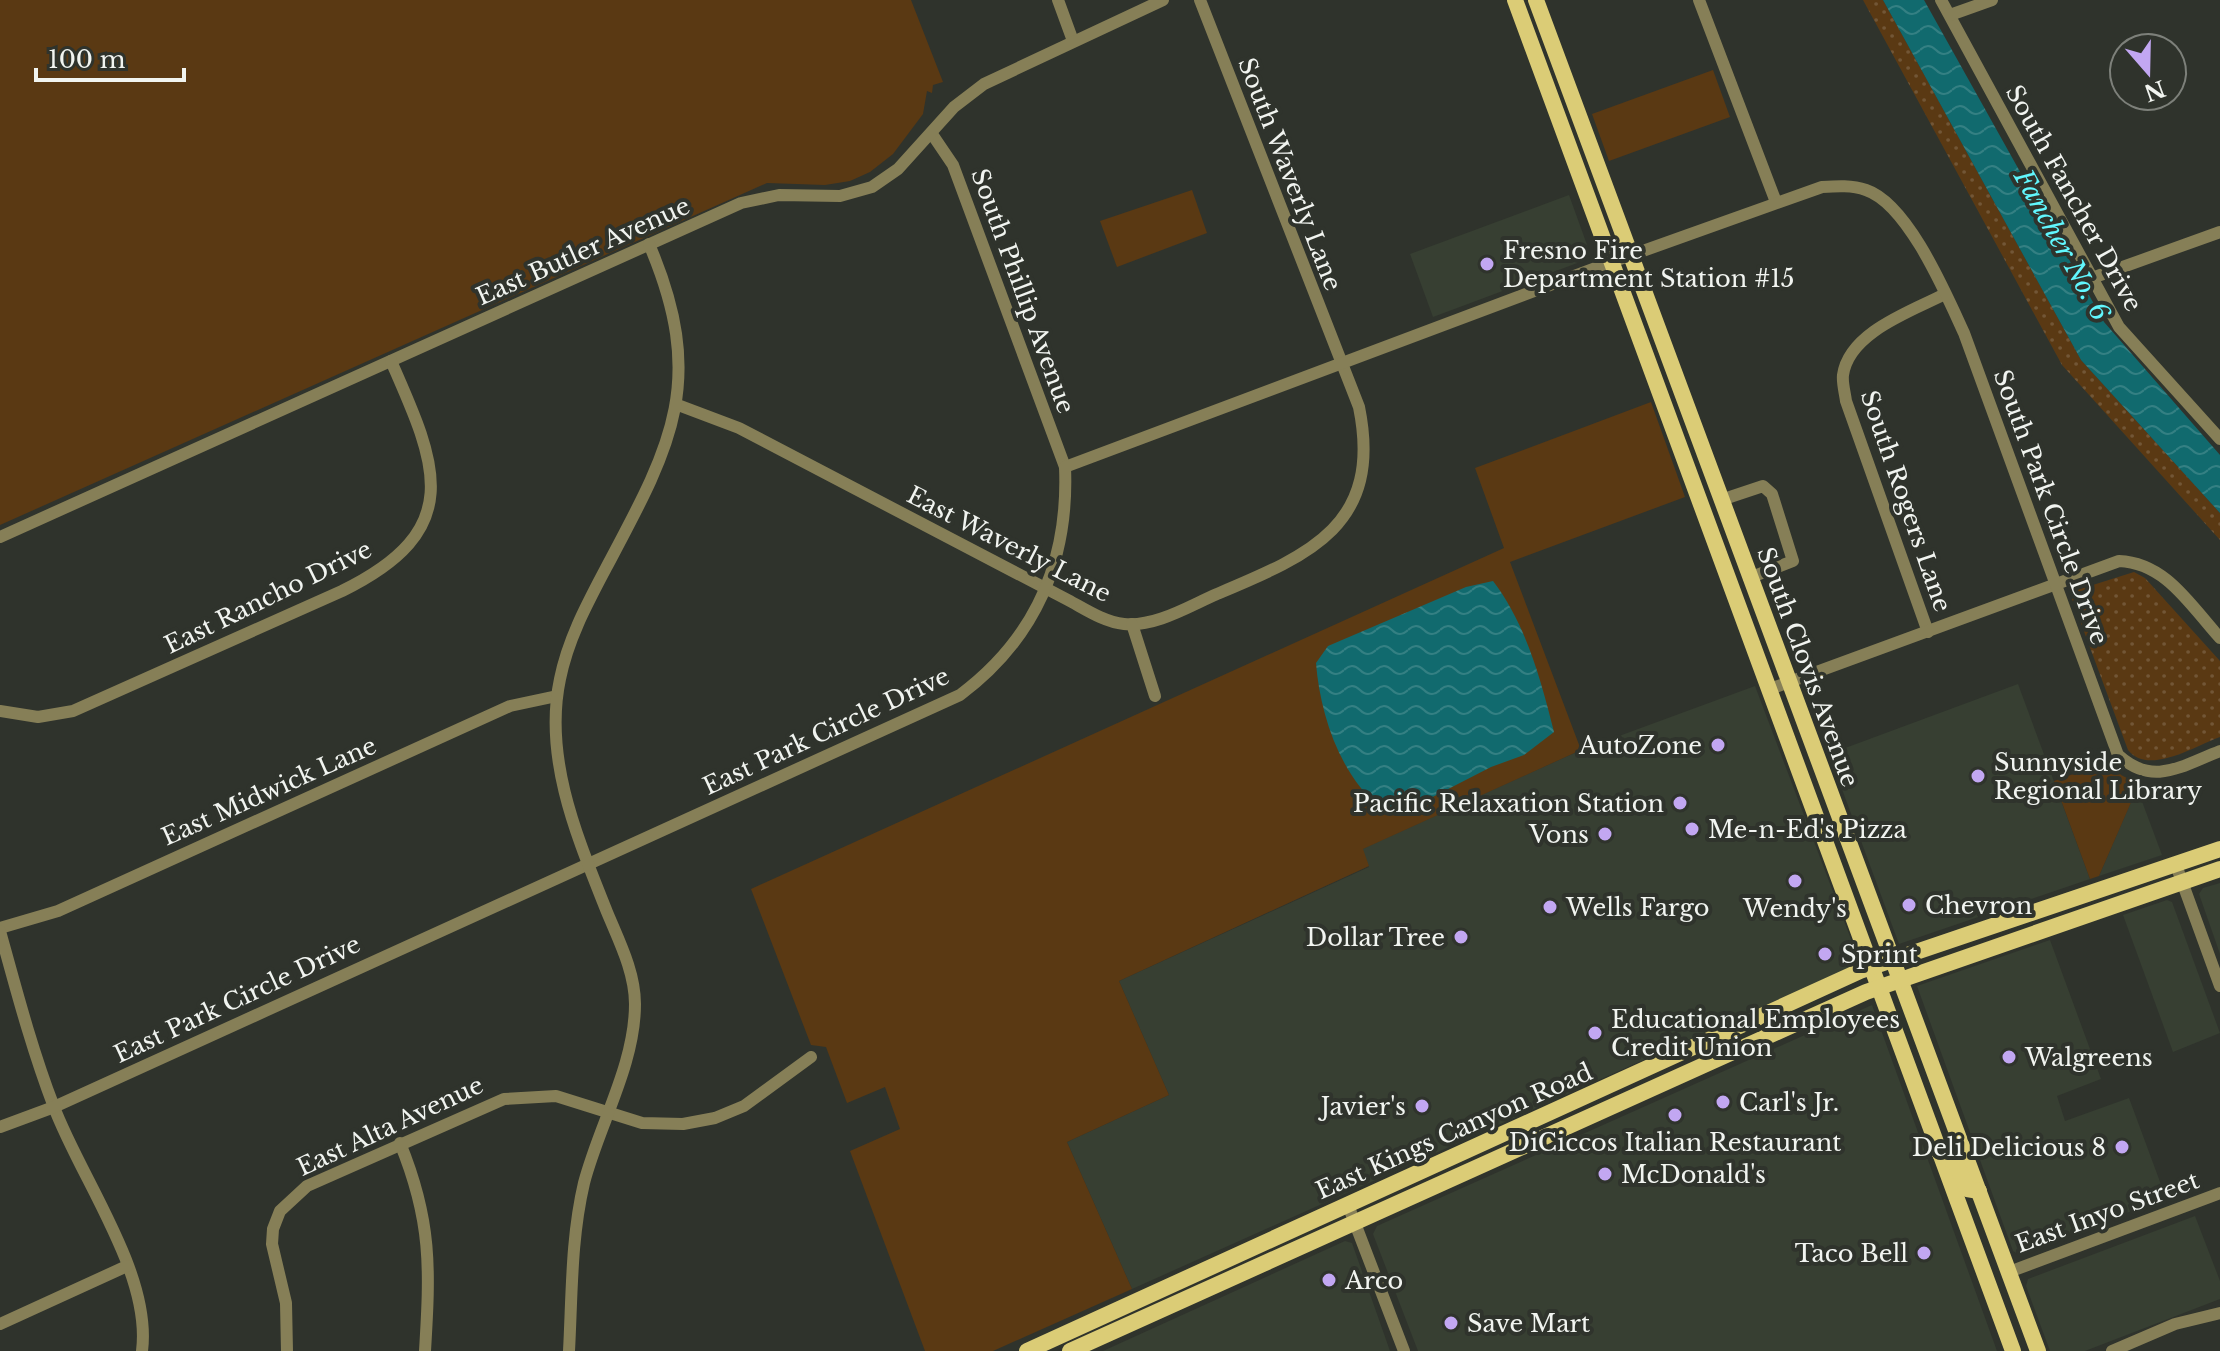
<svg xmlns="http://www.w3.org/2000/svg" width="2220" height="1351" font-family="'Libre Baskerville',serif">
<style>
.built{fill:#373f32}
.green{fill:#5a3913}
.park{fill:url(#park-dots)}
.water{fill:url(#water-waves)}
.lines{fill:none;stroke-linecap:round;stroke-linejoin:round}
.minor{stroke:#867f57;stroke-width:12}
.major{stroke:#dbcc76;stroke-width:16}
.poi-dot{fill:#c2a7f2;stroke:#2f332c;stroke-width:3}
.labels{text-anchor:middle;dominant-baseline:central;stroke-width:8;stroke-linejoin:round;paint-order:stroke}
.street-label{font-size:24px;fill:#f1f4f0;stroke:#2f332c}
.poi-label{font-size:24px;fill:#f1f4f0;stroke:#2f332c;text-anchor:start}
.water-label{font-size:26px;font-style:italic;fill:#61f7fe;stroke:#2f332c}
</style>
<defs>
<pattern id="park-dots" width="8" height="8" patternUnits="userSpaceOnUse" patternTransform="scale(2)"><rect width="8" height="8" fill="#5a3913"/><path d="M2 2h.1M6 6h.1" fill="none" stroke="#725636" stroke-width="1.8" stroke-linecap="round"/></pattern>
<pattern id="water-waves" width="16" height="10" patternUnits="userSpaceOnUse" patternTransform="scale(2)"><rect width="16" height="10" fill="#116a6e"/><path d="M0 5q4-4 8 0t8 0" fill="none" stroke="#348083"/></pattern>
</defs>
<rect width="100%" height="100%" fill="#2f332c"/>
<g class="built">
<path d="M1569 195 1590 253 1588 259 1433 317 1410 254Z"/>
<path d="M2018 684 2090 879 1899 944 1829 754Z"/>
<path d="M1755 686 1860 963 1132 1289 1067 1142 1169 1095 1119 981 1369 867 1362 849 1581 750Z"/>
<path d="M2137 788 2162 855 2099 876Z"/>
<path d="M2220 883V954L2199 894 2203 888Z"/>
<path d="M2167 900 2172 902 2220 1033 2173 1052 2123 915Z"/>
<path d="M2050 940 2101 1079 2057 1096 2065 1121 2129 1098 2166 1198 2018 1254 2013 1251 1917 986Z"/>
<path d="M1872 1005 1997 1351H1418L1373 1234 1377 1226Z"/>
<path d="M2195 1216 2220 1281V1299L2085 1351H2050L2026 1286 2028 1279Z"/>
<path d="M1345 1241 1352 1243 1390 1351H1103Z"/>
</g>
<g class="green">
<path d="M0 0H911L943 82 933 85 932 93 927 91 923 114 893 154 870 172 850 181 825 185 767 183 0 525Z"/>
<path d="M1713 70 1730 117 1609 161 1592 114Z"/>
<path d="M1192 190 1207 233 1117 267 1100 221Z"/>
<path d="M1651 402 1685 497 1510 562 1581 750 1363 849 1369 866 1119 981 1169 1095 1067 1142 1132 1289 993 1351H925L850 1151 900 1129 885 1087 847 1103 826 1047 811 1045 751 889 1504 548 1475 468Z"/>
<path d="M2109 761 2121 775 2139 784 2099 876 2090 879 2054 781Z"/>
</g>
<g class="park">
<path d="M1863 0H1883L2081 360 2220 513V540L2062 365Z"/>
<path d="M2134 572 2145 578 2220 661V737C2195 746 2148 776 2128 750L2072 599 2077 590Z"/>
</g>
<g class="water">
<path d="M1883 0H1924L2104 322 2220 455V513L2081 360Z"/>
<path d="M1493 581C1526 624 1541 680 1554 732L1524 755 1491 767 1419 804 1382 809C1340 776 1320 714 1316 663L1328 646 1466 587Z"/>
</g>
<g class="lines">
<g class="minor">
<path d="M1058 0 1073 41"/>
<path d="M1699 0 1776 202"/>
<path d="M1941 0 2119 327 2220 439"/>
<path d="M1950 15 1992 0"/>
<path d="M932 134 953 165 1065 467"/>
<path d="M2092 278 2220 232"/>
<path d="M678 405 739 428 1068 600C1085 609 1104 622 1124 624 1156 627 1189 606 1217 594 1310 555 1383 525 1359 407L1200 0"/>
<path d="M1721 500 1763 486 1772 494 1793 561 1749 578"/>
<path d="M0 537 741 203 779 195 840 196 872 187 898 169 954 107 984 84 1163 0"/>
<path d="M1132 624 1155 696"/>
<path d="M1928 632 1846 401C1845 393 1842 383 1843 375 1849 332 1912 311 1945 294"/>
<path d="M1770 689 2119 561C2166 563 2190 605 2220 638"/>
<path d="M0 711 38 717 73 711 342 591C466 530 438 467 391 361"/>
<path d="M2176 865 2220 986"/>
<path d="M0 928 58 911 510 706 557 696"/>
<path d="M0 931C16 989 32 1050 54 1107 81 1179 152 1274 142 1351"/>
<path d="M0 1127 54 1107 960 695C1035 639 1069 561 1065 467L1598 267 1822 187C1837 186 1852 185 1866 190 1908 204 1946 294 1964 333L2118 755C2153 787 2181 766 2220 751"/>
<path d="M400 1143C432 1221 430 1269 425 1351"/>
<path d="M1348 1205 1404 1351"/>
<path d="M2009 1272 2220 1193"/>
<path d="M0 1324 127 1266"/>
<path d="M287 1351 286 1303 272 1244 273 1229 280 1211 307 1186 504 1099 556 1096 642 1123 683 1124 715 1118 744 1106 811 1057"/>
<path d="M569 1351C572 1295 571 1238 584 1183 599 1125 635 1065 635 1004 635 972 619 941 607 912 578 839 543 759 560 679 568 639 587 604 606 568 671 446 708 382 649 244"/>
<path d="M2112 1351 2175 1324 2220 1313"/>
</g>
<g class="major">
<path d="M1515 0 2013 1351"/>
<path d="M1536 0 2038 1351"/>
<path d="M1940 1154 1955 1162 1967 1189 1979 1191"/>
<path d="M1027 1351 1860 971 2220 849"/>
<path d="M1070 1351 1866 992 2220 869"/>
</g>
</g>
<g class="poi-dot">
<circle cx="1487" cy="264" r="8"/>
<circle cx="1718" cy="745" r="8"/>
<circle cx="1978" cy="776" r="8"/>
<circle cx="1680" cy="803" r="8"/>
<circle cx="1692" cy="829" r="8"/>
<circle cx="1605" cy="834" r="8"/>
<circle cx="1795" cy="881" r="8"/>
<circle cx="1909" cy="905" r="8"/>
<circle cx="1550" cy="907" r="8"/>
<circle cx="1461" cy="937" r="8"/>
<circle cx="1825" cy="954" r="8"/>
<circle cx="1595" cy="1033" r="8"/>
<circle cx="2009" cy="1057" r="8"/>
<circle cx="1723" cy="1102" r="8"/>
<circle cx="1422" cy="1106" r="8"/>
<circle cx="1675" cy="1115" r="8"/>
<circle cx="2122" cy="1147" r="8"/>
<circle cx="1605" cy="1174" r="8"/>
<circle cx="1924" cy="1253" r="8"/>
<circle cx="1329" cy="1280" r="8"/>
<circle cx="1451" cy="1323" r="8"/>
</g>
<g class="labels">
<g class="street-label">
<text transform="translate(1290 174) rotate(69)">South Waverly Lane</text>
<text transform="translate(2074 198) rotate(61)">South Fancher Drive</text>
<text transform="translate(583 251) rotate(-24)">East Butler Avenue</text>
<text transform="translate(1023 291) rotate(70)">South Phillip Avenue</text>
<text transform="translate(1906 501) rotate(71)">South Rogers Lane</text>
<text transform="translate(2051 507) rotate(70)">South Park Circle Drive</text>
<text transform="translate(1009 544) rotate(27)">East Waverly Lane</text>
<text transform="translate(268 597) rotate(-26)">East Rancho Drive</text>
<text transform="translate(1808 667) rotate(70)">South Clovis Avenue</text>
<text transform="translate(826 731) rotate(-25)">East Park Circle Drive</text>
<text transform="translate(269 791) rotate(-24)">East Midwick Lane</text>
<text transform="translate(237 999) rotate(-25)">East Park Circle Drive</text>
<text transform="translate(390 1126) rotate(-25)">East Alta Avenue</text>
<text transform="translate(1454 1131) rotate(-24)">East Kings Canyon Road</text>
<text transform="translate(2107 1212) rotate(-20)">East Inyo Street</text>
</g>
<g class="poi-label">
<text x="1503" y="250">Fresno Fire<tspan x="1503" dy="28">Department Station #15</tspan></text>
<text x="1702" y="745" text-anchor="end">AutoZone</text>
<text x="1994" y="762">Sunnyside<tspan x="1994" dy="28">Regional Library</tspan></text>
<text x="1664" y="803" text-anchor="end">Pacific Relaxation Station</text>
<text x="1708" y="829">Me-n-Ed's Pizza</text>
<text x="1589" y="834" text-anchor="end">Vons</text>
<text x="1925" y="905">Chevron</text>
<text x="1566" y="907">Wells Fargo</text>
<text x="1795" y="908" text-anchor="middle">Wendy's</text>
<text x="1445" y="937" text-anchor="end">Dollar Tree</text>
<text x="1841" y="954">Sprint</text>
<text x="1611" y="1019">Educational Employees<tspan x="1611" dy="28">Credit Union</tspan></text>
<text x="2025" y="1057">Walgreens</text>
<text x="1739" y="1102">Carl's Jr.</text>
<text x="1406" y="1106" text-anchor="end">Javier's</text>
<text x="1675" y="1142" text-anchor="middle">DiCiccos Italian Restaurant</text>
<text x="2106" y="1147" text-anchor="end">Deli Delicious 8</text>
<text x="1621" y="1174">McDonald's</text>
<text x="1908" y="1253" text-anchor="end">Taco Bell</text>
<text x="1345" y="1280">Arco</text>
<text x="1467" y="1323">Save Mart</text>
</g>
<g class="water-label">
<text transform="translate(2062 245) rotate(61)">Fancher No. 6</text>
</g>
</g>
<g transform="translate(2148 72) rotate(160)"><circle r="38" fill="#2f332c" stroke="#7d807a" stroke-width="2"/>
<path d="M0-6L14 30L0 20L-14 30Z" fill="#c2a7f2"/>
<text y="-12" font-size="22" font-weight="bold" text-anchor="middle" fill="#f1f4f0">N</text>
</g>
<path d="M36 68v12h148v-12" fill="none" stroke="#f1f4f0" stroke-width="4"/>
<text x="48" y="68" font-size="24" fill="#f1f4f0" stroke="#2f332c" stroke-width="6" paint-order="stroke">100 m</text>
</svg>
